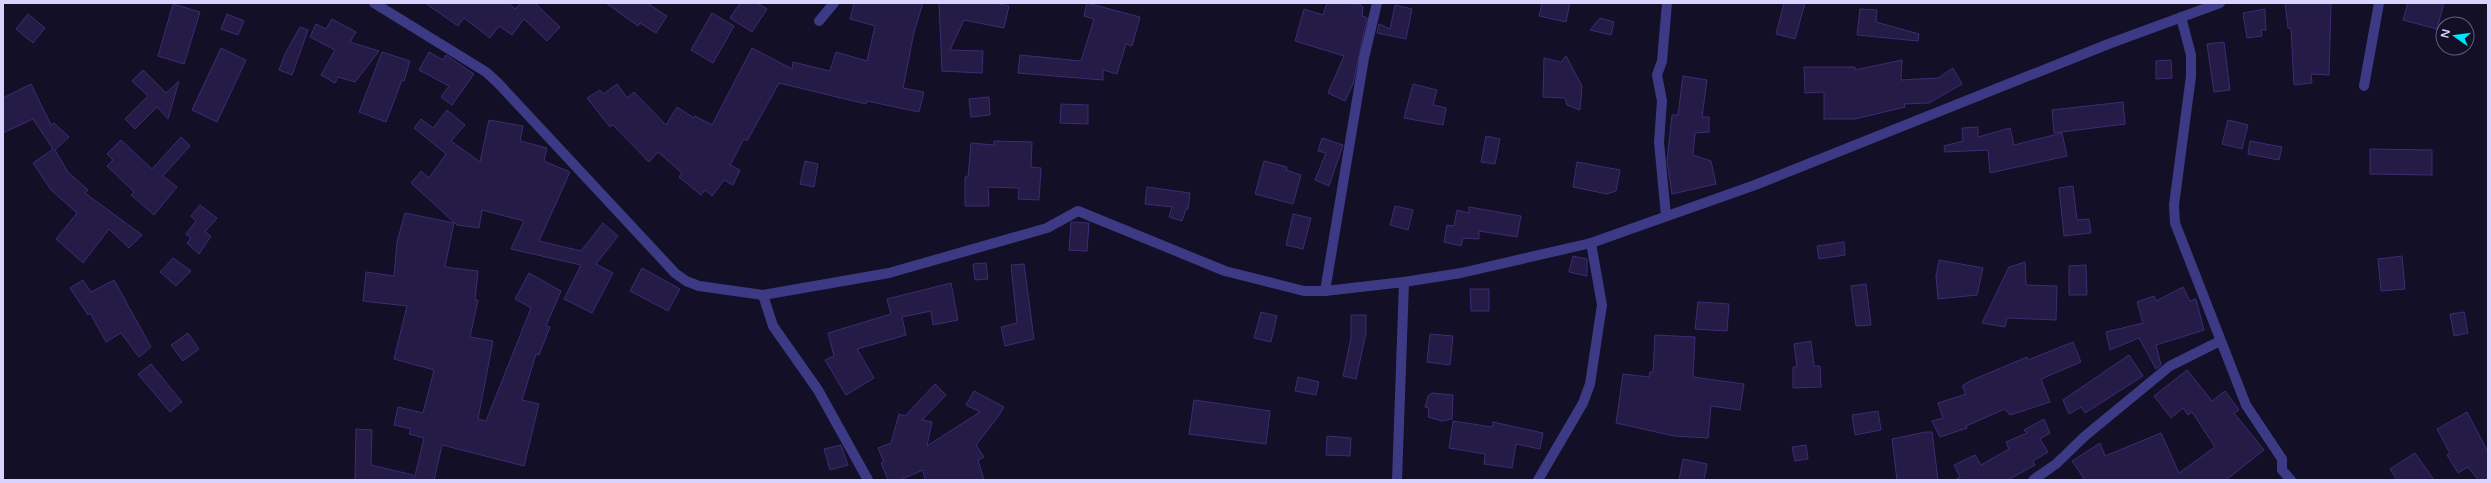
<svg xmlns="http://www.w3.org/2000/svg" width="2491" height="483" font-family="'Varela Round',sans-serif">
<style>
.building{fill:#241b47;stroke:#3b2d73}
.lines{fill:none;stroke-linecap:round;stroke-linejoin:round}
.minor{stroke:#3d3a85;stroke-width:10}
</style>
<rect width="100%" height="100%" fill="#130f26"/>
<g class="building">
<path d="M425 3H508L515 9 521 3H535L560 27 547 41 524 19 512 35 499 26 490 38 464 18 458 26Z"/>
<path d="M606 3H647L667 16 656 33 640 23 638 26Z"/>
<path d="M740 3H757L767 9 752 32 730 18Z"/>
<path d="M854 3H923L914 32 903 88 924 92 919 112 867 101 866 104 779 83 747 141 744 139 730 165 740 170 733 185 724 180 712 196 705 190 701 195 679 177 682 173 658 152 649 162 613 125 610 127 587 98 600 90 603 94 617 84 627 98 634 92 666 125 677 107 694 118 695 116 712 125 752 48 792 69 793 62 830 71 836 52 867 61 875 26 850 19Z"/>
<path d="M939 3H995L1009 6 1004 28 964 20 950 50 983 51 982 73 942 71Z"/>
<path d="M1087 3 1140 17 1132 46 1126 44 1117 74 1103 70V80L1018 73 1020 55 1081 61 1094 19 1084 16Z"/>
<path d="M1327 3 1359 4 1363 7 1362 16 1367 18 1353 84 1345 101 1328 93 1344 56 1295 41 1304 9 1323 15Z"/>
<path d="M1542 3H1570L1566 22 1539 16Z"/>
<path d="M1784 3H1805L1795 39 1776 34Z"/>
<path d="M2285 3H2331L2329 75 2311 74 2312 83 2294 85 2291 28H2288Z"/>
<path d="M2408 3H2444L2437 29 2403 20Z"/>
<path d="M173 4 200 12 184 64 158 56Z"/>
<path d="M1395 5 1412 9 1406 39 1377 33 1379 24 1390 29Z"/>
<path d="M1860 9 1877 10 1876 22 1919 34 1918 41 1857 35Z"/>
<path d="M2265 9 2266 30H2261L2262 36 2247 38 2243 13Z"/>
<path d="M712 13 734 26 713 63 691 50Z"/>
<path d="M28 14 45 28 33 43 16 29Z"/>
<path d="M227 14 244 21 238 35 221 29Z"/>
<path d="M1600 18 1614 22 1611 35 1590 30Z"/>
<path d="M332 19 356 32 350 42 379 51 355 82 338 77 335 83 321 75 335 50 310 37 316 24 326 29Z"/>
<path d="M300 27 308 30 292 75 279 70 285 54Z"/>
<path d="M2224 42 2230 90 2214 92 2207 44Z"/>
<path d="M221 48 246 60 217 122 192 110Z"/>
<path d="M382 52 410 61 404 81 402 80 386 122 359 112Z"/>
<path d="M429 52 443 60 446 55 474 74 452 105 441 97 449 86 419 70Z"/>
<path d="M1566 56 1582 86 1580 110 1567 105 1565 98 1543 97 1544 58 1561 62Z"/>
<path d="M1902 60 1901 80 1938 78 1953 68 1962 84 1929 103 1904 104 1905 107 1855 119H1824V92L1805 93 1804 67H1855V70Z"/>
<path d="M2171 60 2172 78 2156 79V61Z"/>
<path d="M143 70 166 93 179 81 168 119 157 107 135 129 125 119 148 96 132 81Z"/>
<path d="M1683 76 1707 80 1702 117H1709V132L1695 133 1693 155 1711 161 1716 184 1672 194 1667 161 1672 115H1678Z"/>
<path d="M31 84 51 125 54 123 69 137 55 150 68 172 88 190 85 193 142 235 129 248 109 229 83 263 56 239 77 213 51 190 33 163 53 149 33 119 3 133V98Z"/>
<path d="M1413 84 1437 90 1433 105 1446 108 1443 125 1404 118Z"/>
<path d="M989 97 990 115 971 117 969 99Z"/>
<path d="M2123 102 2125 124 2054 133 2052 110Z"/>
<path d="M1061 104 1088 105V124L1060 123Z"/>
<path d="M447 110 465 125 451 141 480 162 489 120 523 126 520 141 547 148 544 161 570 172 539 241 581 251 603 223 618 236 596 264 613 273 592 313 564 299 581 265 511 249 524 221 482 210 479 228 457 225 411 183 421 171 429 178 446 154 414 128 421 119 433 128Z"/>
<path d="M2228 120 2248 125 2242 149 2222 144Z"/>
<path d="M1978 127V137L2010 128 2014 145 2062 133 2067 156 1990 173 1988 150 1945 152 1944 146 1963 141 1962 128Z"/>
<path d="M1486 136 1500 139 1495 164 1481 162Z"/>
<path d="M181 137 190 146 163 176 177 187 154 215 131 195 134 192 107 166 113 160 107 154 121 140 152 169Z"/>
<path d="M1322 138 1343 145 1329 186 1315 180 1326 153 1318 151Z"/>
<path d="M994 141 1032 142 1031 167 1041 168 1039 200 1018 199 1019 188 988 187 989 206H965V177H968L971 143 994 145Z"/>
<path d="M2250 141 2282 147 2279 160 2248 154Z"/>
<path d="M2370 149 2432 150V175L2370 174Z"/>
<path d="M805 161 818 164 814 187 800 184Z"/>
<path d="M1264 161 1287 167 1286 170 1301 175 1293 204 1255 194Z"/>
<path d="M1577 162 1620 170 1616 191 1607 194 1573 187Z"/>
<path d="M2073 186 2077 220 2089 219 2091 233 2064 236 2059 188Z"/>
<path d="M1147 187 1190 193 1188 209H1186L1182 221 1169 217 1172 207 1145 204Z"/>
<path d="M200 205 217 218 205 232 211 236 199 254 187 243 191 238 186 234 196 221 191 216Z"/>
<path d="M1395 206 1413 210 1408 230 1390 225Z"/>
<path d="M1469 207 1521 216 1517 237 1479 231V239L1463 238 1461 246 1444 242 1447 225 1454 226 1457 210 1469 213Z"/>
<path d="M405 213 454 223 445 267 478 271 475 300H478L470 337 493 341 478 419 486 421 531 308 515 299 529 273 561 291 546 326 550 327 539 355 536 354 522 400 539 404 524 466 442 445 434 480H414L424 438 409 434 411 429 394 425 398 407 423 413 434 370 394 359 407 306 363 301 366 272 394 276 397 242Z"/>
<path d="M1293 214 1311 218 1303 249 1286 245Z"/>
<path d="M1071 222 1089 223 1087 251 1069 250Z"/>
<path d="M1844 242 1845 255 1819 259 1817 246Z"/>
<path d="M1573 256 1587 259V276L1569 272Z"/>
<path d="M2402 256 2405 289 2381 291 2378 259Z"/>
<path d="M173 258 191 271 176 286 160 272Z"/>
<path d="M1939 260 1983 268 1977 295 1938 299 1936 276Z"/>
<path d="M2025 262 2026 285 2057 286 2056 320 2007 318 2005 327 1982 323 2009 267Z"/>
<path d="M986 263 988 279 975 280 973 264Z"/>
<path d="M1024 264 1034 339 1005 346 1001 327 1017 323 1011 265Z"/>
<path d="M2086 265 2087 295H2069V266Z"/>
<path d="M642 268 680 289 668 311 630 291Z"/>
<path d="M83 280 91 292 114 280 151 347 139 357 121 333 106 342 90 313 88 315 70 288Z"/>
<path d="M951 283 958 320 933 325 931 311 902 317 906 335 857 349 874 378 846 395 825 360 834 356 828 333 891 314 887 299Z"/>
<path d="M1866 284 1871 325 1856 326 1851 286Z"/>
<path d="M2183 287 2190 301 2196 299 2204 330 2156 345 2161 365 2156 369 2139 338 2110 350 2106 332 2143 323 2137 302 2154 296 2156 301Z"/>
<path d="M1470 289H1489V311H1471Z"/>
<path d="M1698 302 1729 304 1727 331 1695 329Z"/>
<path d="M1261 312 1277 316 1271 342 1254 338Z"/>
<path d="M2464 312 2468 333 2454 336 2450 314Z"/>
<path d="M1351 315H1366V333L1356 379 1343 376 1351 338Z"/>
<path d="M188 333 199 349 183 361 171 345Z"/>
<path d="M1430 334 1453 336 1450 365 1427 362Z"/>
<path d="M1655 335 1695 337 1693 377 1744 384 1740 410 1711 406 1708 438 1674 436 1616 423 1623 374 1649 377 1650 372H1653Z"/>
<path d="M1811 341 1814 366H1820L1821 387 1793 388V367H1797L1794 344Z"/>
<path d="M2073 342 2081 362 2041 379 2050 402 2010 415 2005 409 1966 426 1967 428 1940 437 1932 421 1943 418 1938 403 1966 394 1962 386 1970 381 2027 357 2028 360Z"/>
<path d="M2129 355 2143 376 2085 413 2081 407 2069 414 2063 400Z"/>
<path d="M151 364 182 402 170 412 138 374Z"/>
<path d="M2187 370 2212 401 2225 391 2239 410 2234 413 2264 450 2226 480H2085L2072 461 2100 443 2105 456 2161 433 2179 473 2215 447 2192 412 2188 415 2183 408 2171 418 2154 396Z"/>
<path d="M1298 377 1319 382 1316 395 1295 391Z"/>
<path d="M935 384 946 395 922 420 932 422 927 446 980 412 966 405 974 391 1004 407 997 418 976 445 984 457 978 460 984 480H925L923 470 900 480H888L881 463 884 462 878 448 891 443 899 414 905 416Z"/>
<path d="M1432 393 1453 395 1452 419 1442 421 1428 417 1429 408 1425 407 1428 396Z"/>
<path d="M1194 400 1270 411 1266 444 1189 434Z"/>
<path d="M1878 411 1881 430 1855 435 1852 415Z"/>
<path d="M2467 412 2488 452V480H2478L2468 467 2458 473 2447 455 2450 453 2437 429Z"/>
<path d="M2044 419 2050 433 2040 439 2048 452 2033 461 2035 465 2008 480H1955L1960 477 1954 465 1975 455 1981 465 2009 449 2006 442 2027 433 2024 430Z"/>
<path d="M1453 421 1492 427 1493 422 1543 433 1540 449 1516 444 1512 468 1484 464 1485 454 1449 448Z"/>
<path d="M356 429 372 430 371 465 413 475 412 480H355Z"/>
<path d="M1926 432H1932L1938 480H1897L1892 439Z"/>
<path d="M1327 436 1351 438 1350 456 1326 455Z"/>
<path d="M841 445 848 465 830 470 824 449Z"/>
<path d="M1806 445 1808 459 1795 461 1792 447Z"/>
<path d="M2415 453 2434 480H2397L2390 469Z"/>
<path d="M1683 459 1707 464 1704 480H1679Z"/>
</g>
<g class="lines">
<g class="minor">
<path d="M374 3 486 72 498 83 675 273 686 281 699 286 763 295 889 273 1047 228 1078 211 1225 271 1304 291H1325L1404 282 1461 273 1591 243 1755 185 2111 43 2220 3"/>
<path d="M2181 17 2191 55V76L2174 205 2175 223 2246 405 2282 459V470L2291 480"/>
<path d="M819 21 834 3"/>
<path d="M2364 86 2379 3"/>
<path d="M1666 216 1659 142 1662 101 1657 75 1662 61 1667 3"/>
<path d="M1325 291 1364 58 1377 3"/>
<path d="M763 295 773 326 818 390 868 480"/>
<path d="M1397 480 1404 282"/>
<path d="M1538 480 1583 403 1590 384 1602 305 1591 243"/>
<path d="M2033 480 2056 464 2085 436 2170 366 2220 341"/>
</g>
</g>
<rect width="2491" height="483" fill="none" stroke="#d9d4ff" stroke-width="8"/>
<g transform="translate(2455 36) rotate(284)"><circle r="19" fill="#130f26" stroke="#625e7d"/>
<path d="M0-3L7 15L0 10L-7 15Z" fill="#00e5ff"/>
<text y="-6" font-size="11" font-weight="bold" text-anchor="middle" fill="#d9d4ff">N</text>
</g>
</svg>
